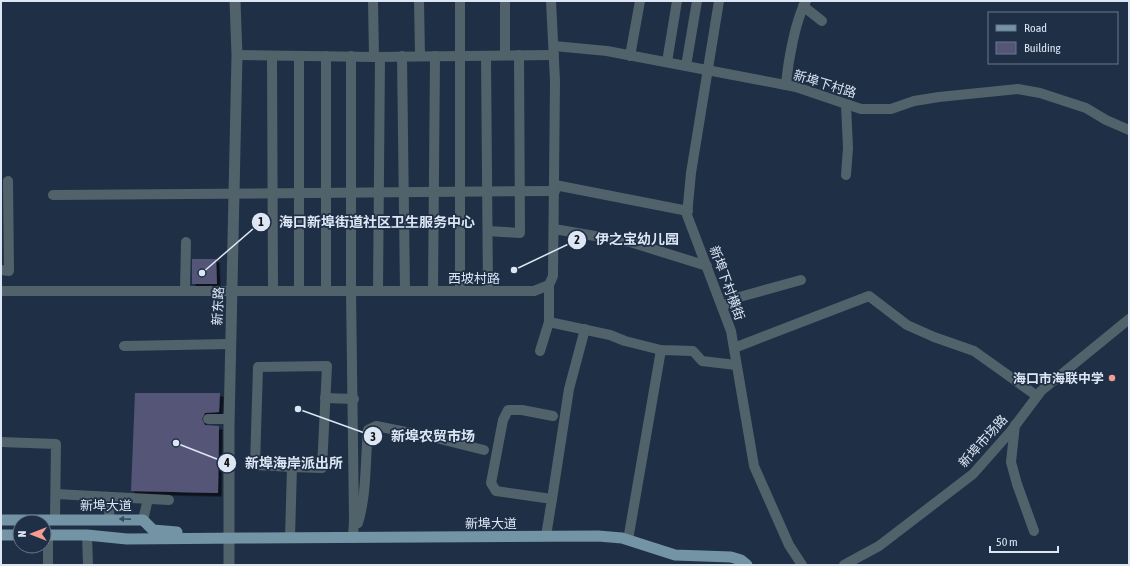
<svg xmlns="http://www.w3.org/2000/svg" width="1130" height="566" font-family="'Asap Condensed','Noto Sans SC',sans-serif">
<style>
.building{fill:#555677;filter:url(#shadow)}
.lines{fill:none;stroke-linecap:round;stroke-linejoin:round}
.minor{stroke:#52626a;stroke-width:10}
.tertiary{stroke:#52626a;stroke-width:11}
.primary{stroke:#7394a5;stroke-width:11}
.oneway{fill:#384d62}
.poi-dot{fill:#f59c92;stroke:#1f2f45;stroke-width:1.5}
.labels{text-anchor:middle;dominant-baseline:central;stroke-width:3.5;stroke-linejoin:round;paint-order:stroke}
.street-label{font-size:13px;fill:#dce6f5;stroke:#1f2f45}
.poi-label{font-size:13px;font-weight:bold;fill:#dce6f5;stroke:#1f2f45;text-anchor:end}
.leader{fill:none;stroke:#dce6f5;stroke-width:1.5}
.callout-dot{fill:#dce6f5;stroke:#1f2f45;stroke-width:1.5}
.mark-label{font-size:12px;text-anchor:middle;font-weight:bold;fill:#111}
.callout-label{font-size:14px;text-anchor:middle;font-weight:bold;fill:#dce6f5;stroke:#1f2f45;stroke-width:3.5;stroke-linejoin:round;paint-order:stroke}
</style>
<defs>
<filter id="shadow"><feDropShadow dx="3.5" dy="3.5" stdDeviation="0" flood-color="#0009"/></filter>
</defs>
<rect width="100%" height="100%" fill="#1f2f45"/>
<g class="building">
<path d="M192 259H216L217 284H192Z"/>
<path d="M135 393H220L219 412 205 413 202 419 205 425 219 426 218 493 131 491Z"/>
</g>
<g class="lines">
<g class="minor">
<path d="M373 1 374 57"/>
<path d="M419 1 420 56"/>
<path d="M505 1V55"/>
<path d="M719 1 691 173 687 215 731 331 754 466 789 545 802 565"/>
<path d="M803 6 822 21"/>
<path d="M554 46 607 51 796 87 861 109H891L914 101 939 97 1018 89 1040 93 1086 108 1106 120 1129 130"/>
<path d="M237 55 374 57 554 55"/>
<path d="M272 56 273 290"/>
<path d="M299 56V290"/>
<path d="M326 56V291"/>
<path d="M351 56V291L354 520 353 538"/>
<path d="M402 56 405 291"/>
<path d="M486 56 488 291"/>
<path d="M630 56 640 1"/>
<path d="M667 62 677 1"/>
<path d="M686 66 697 1"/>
<path d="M786 85C788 62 795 21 806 1"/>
<path d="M846 175 848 148 846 105"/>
<path d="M555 185 688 211"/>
<path d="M53 195 555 191"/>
<path d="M554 229 630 242 707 266"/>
<path d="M488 231 520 233 519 55"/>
<path d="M1 270 9 271 8 181"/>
<path d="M549 285V322L610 335 625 341 661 350 693 351 702 361 736 365"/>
<path d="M185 290 186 242"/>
<path d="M1 291H534L549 285 553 276 555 81 551 1"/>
<path d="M378 291 380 57"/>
<path d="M433 291 435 56"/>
<path d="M460 291V1"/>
<path d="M722 307 736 298 801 280"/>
<path d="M124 346 230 344"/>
<path d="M734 348 869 296 907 325 934 337 974 351 1037 396"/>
<path d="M540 351 549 322"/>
<path d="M325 398 354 399"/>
<path d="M208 419H229"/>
<path d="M1015 425 1011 462 1017 484 1034 531"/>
<path d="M1 442 56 444 55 519"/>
<path d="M56 494 169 500"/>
<path d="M552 499 569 389 585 329"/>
<path d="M109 519 110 497"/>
<path d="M143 520 148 499"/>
<path d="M358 523C367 493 365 461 368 430L376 426 436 438 484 450"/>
<path d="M87 535 88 565"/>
<path d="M546 536 552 499 496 491 491 483 503 420 508 410H522L553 416"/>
<path d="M290 538 292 467 255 465 258 367 327 366 322 468 292 467"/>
<path d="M628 540 661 350"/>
<path d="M48 565V535"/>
<path d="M844 565 879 546 973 474 1011 431 1041 391 1129 319"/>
</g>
<path class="tertiary" d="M229 565V426L237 55 235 1"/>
<g class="primary">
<path d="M1 520H143L153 530 177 532"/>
<path d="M1 535H20"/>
<path d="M44 535H87L127 539 246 538 598 536 622 538 675 555 731 557 741 560 747 565"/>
</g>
</g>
<defs><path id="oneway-solid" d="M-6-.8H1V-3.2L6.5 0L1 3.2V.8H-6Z"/></defs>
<use class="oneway" href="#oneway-solid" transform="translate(125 519) rotate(-179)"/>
<circle class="poi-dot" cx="1112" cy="378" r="4"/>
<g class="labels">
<g class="street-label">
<text transform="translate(825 84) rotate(17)">新埠下村路</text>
<text x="474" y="278">西坡村路</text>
<text transform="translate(727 283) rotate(70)">新埠下村横街</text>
<text transform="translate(218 306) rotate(-87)">新东路</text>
<text transform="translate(983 441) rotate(-48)">新埠市场路</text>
<text x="106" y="505">新埠大道</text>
<text x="491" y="523">新埠大道</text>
</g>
<g class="poi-label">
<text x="1104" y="378">海口市海联中学</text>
</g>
</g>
<path class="leader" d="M202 273L261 222M514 270L577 240M298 409L373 436M176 443L227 463"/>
<g class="callout-dot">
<circle cx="202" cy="273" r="4"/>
<circle cx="514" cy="270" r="4"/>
<circle cx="298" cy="409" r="4"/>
<circle cx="176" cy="443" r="4"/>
<circle cx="261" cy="222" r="10"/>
<circle cx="577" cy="240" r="10"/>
<circle cx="373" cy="436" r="10"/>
<circle cx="227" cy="463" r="10"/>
</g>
<g class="mark-label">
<text x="261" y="226">1</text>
<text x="577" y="244">2</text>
<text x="373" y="441">3</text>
<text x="227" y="467">4</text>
</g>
<g class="callout-label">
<text x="377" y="227">海口新埠街道社区卫生服务中心</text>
<text x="637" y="244">伊之宝幼儿园</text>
<text x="433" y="441">新埠农贸市场</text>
<text x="294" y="468">新埠海岸派出所</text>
</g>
<rect width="1130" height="566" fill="none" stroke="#dce6f5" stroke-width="4"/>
<rect x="988" y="12" width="130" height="52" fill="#1f2f45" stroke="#6b788b"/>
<rect x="996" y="25" width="20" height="6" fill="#7394a5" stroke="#6b788b"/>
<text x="1024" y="32" font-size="12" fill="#dce6f5">Road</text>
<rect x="996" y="42" width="20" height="12" fill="#555677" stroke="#6b788b"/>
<text x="1024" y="52" font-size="12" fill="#dce6f5">Building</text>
<g transform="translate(32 534) rotate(270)"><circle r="19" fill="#1f2f45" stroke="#6b788b"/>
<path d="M0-3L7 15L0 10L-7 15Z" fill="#f59c92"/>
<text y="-6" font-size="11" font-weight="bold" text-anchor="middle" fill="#dce6f5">N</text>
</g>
<path d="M990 546v6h68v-6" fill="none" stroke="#dce6f5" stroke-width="2"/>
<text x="996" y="546" font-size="12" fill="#dce6f5" stroke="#1f2f45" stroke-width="3" paint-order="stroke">50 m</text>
</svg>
